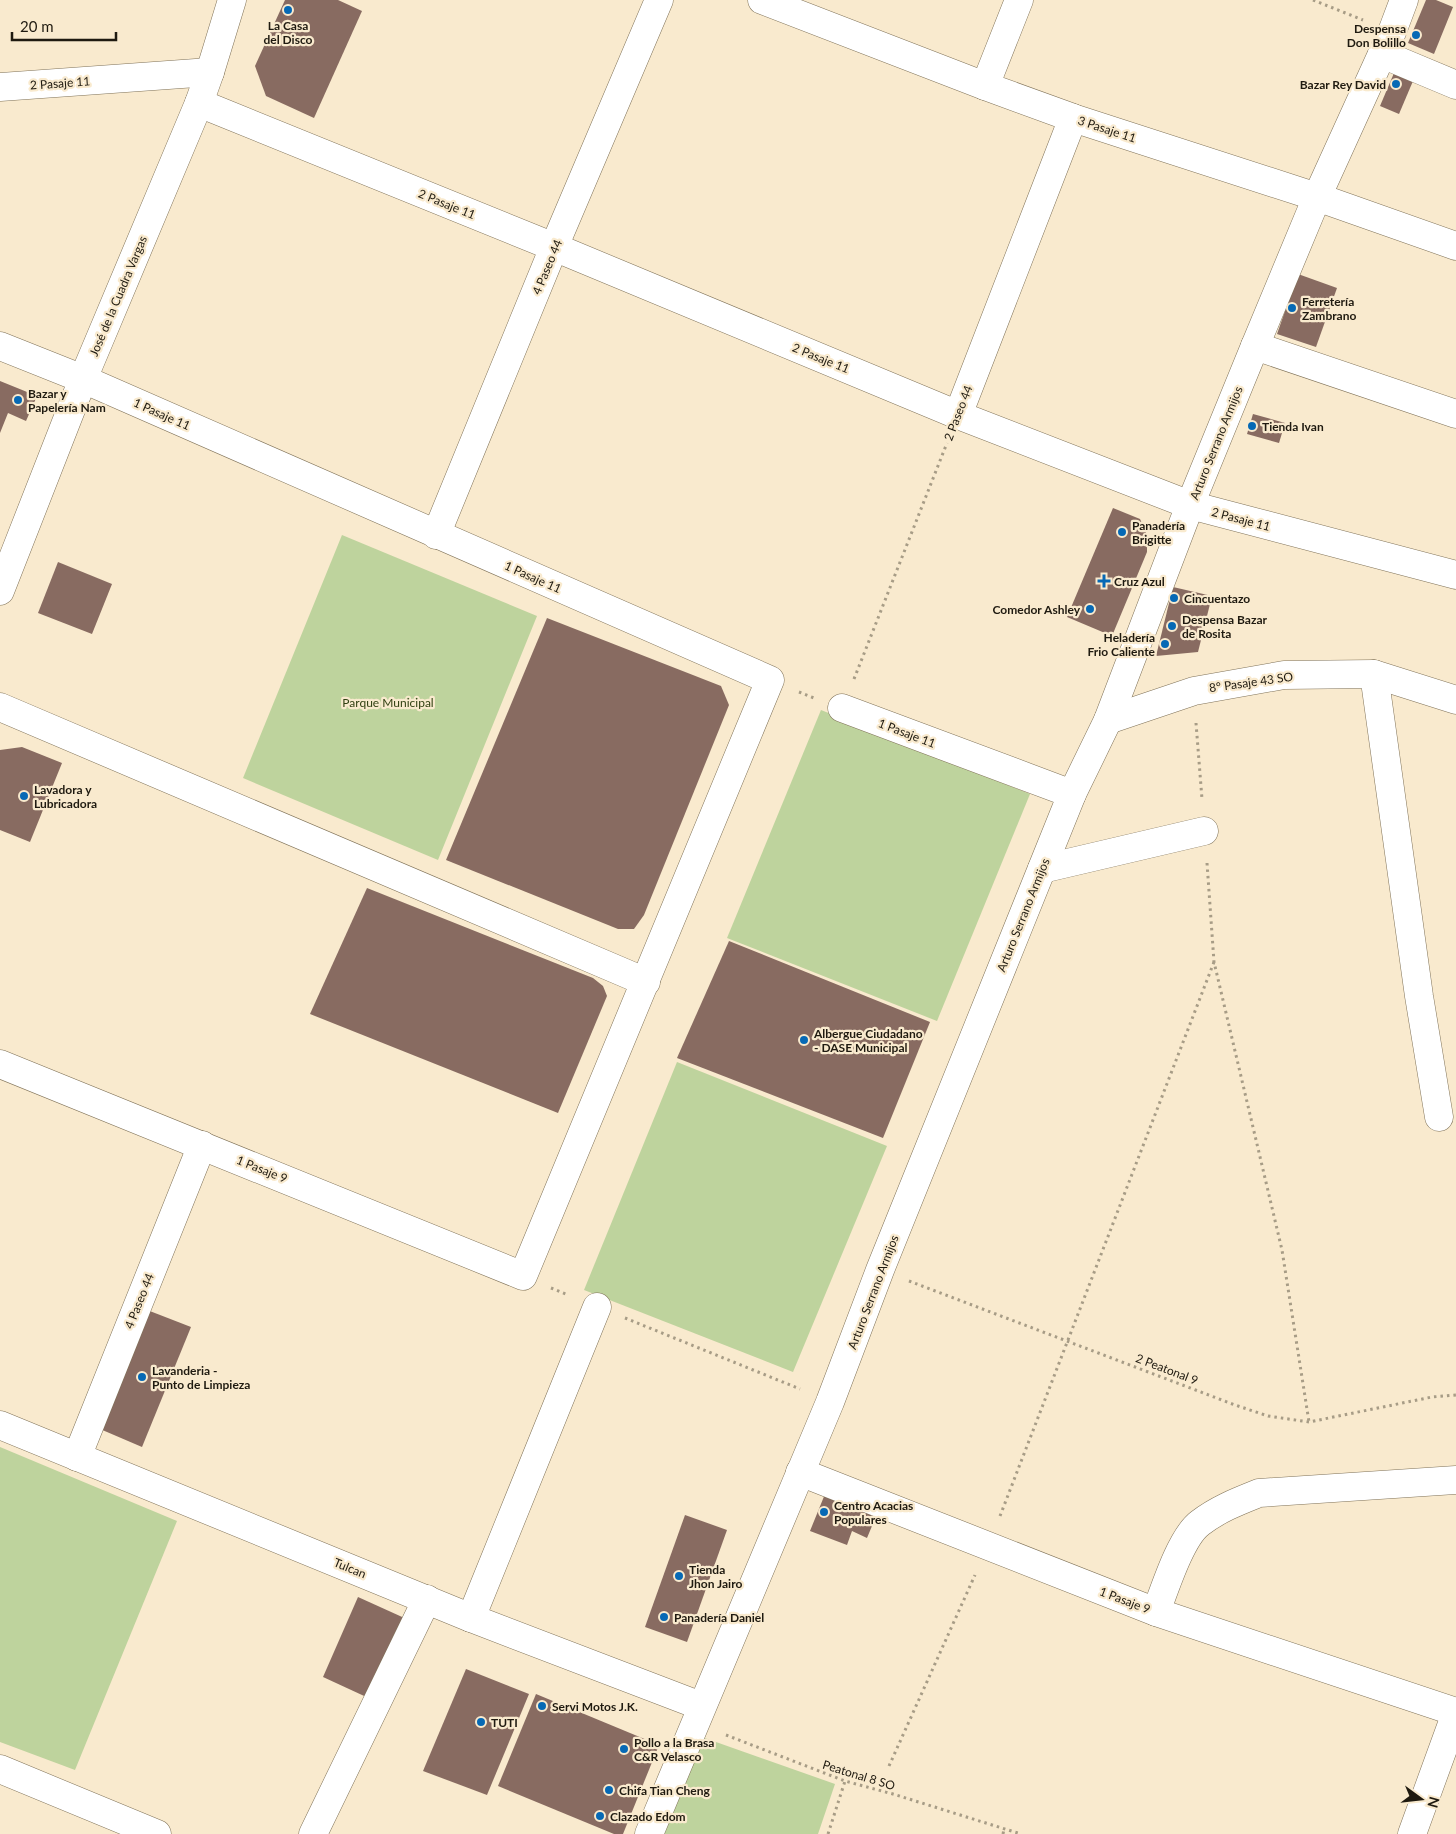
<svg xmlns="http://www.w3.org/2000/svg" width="1456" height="1834" font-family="Lato,sans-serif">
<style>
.green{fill:#bed39d}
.building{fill:#886b61}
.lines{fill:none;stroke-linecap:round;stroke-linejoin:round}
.street-casing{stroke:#807359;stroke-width:29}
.path{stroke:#a79c86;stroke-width:3;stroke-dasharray:2.5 4;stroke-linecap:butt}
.street{stroke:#fff;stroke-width:28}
.poi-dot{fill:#0669b5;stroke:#f9eace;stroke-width:2}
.labels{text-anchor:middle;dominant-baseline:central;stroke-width:4.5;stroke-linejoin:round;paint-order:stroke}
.poi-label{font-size:12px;font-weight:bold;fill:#1f1a10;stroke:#f9eace;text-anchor:start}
.street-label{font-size:12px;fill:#1f1a10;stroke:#f9eace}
.park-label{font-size:12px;fill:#314012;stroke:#f9eace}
</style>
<rect width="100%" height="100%" fill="#f9eace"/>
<g class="green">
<path d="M342 535 537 616 438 860 243 778Z"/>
<path d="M821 710 1030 794 937 1021 727 938Z"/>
<path d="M677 1062 887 1146 793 1372 584 1290Z"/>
<path d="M0 1447 177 1521 75 1770 0 1742Z"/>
<path d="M699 1736 835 1784 818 1834H660Z"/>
</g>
<g class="building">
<path d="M285 0H338L362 11 314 118 266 96 255 66Z"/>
<path d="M1426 0H1436L1453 7 1434 54 1408 43Z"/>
<path d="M1394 73 1413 81 1399 114 1380 106Z"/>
<path d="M1298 274 1337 288 1316 347 1277 334Z"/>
<path d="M0 381 37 396 26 421 8 413 0 433Z"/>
<path d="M1253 414 1285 423 1279 443 1247 434Z"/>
<path d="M1113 508 1140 519 1147 535V552L1112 636 1067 617Z"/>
<path d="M58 562 112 584 92 634 38 613Z"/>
<path d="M1173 587 1212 596 1198 652 1156 656Z"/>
<path d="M547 618 721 686 729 705 644 915 634 929H618L446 860Z"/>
<path d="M22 747 62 763 30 842 0 830V750Z"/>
<path d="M367 888 593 978 603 986 607 996 558 1113 310 1014Z"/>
<path d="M729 941 930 1022 883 1138 677 1058Z"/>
<path d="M142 1308 191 1327 142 1447 93 1426Z"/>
<path d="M825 1494 877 1514 867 1538 852 1531 847 1545 810 1531Z"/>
<path d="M685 1515 727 1530 687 1642 645 1627Z"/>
<path d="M358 1597 411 1621 375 1701 323 1677Z"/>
<path d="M466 1669 529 1694 487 1795 423 1771Z"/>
<path d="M536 1694 659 1745 623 1834H614L498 1786Z"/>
</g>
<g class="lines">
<g class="street-casing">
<g id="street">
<path d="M762 0 985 86 1073 118 1317 197 1456 246"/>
<path d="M1382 54 1456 85"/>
<path d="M985 86 1019 0"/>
<path d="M0 87 210 72"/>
<path d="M199 103 554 247 958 415 1190 505 1456 575"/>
<path d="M0 346 83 379 770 680 523 1276 0 1064"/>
<path d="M1255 346 1456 414"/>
<path d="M958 415 1073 118"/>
<path d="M436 535 554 247 659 0"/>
<path d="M0 591 83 379 199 103 210 72 232 0"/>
<path d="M1374 674 1419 996 1439 1117"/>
<path d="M0 707 646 982"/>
<path d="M842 708 1072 794"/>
<path d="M1108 720 1194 691 1284 675 1374 674 1456 700"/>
<path d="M1042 869 1204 831"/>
<path d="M0 1425 471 1618 701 1706"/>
<path d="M77 1457 202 1145"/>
<path d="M800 1472 1156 1612 1456 1712"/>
<path d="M1156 1612C1165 1588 1181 1537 1200 1523 1218 1509 1239 1501 1259 1493L1456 1480"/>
<path d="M471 1618 597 1307"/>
<path d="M0 1769 157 1834"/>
<path d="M313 1834 427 1599"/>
<path d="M649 1834 830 1402 880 1270 1072 794 1108 720 1190 505 1255 346 1317 197 1392 32 1404 0"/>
<path d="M1412 1834 1456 1713"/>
</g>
</g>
<g class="path">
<path d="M1313 0 1363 20"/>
<path d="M854 679 947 443"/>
<path d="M799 692 814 698"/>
<path d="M1196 723 1202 799"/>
<path d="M1207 863 1214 962 1282 1250 1309 1422"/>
<path d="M909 1281 1235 1405 1268 1416 1309 1422 1432 1397 1456 1395"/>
<path d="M551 1288 568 1295"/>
<path d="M625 1318 800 1389"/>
<path d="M1000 1516 1214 962"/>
<path d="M726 1735 845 1781 893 1794 1021 1834"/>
<path d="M889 1766 975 1575"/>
<path d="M828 1834 845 1781"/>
<path d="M1003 1834 1004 1829"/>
</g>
<use href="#street" class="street"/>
</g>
<g class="poi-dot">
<circle cx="288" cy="10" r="5"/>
<circle cx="1416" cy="35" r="5"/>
<circle cx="1396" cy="84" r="5"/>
<circle cx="1292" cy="308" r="5"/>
<circle cx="18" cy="400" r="5"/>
<circle cx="1252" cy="426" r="5"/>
<circle cx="1122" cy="532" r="5"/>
<path d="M1101.5 573.5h5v5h5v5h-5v5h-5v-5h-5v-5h5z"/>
<circle cx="1174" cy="598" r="5"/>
<circle cx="1090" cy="609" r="5"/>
<circle cx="1172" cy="626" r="5"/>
<circle cx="1165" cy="644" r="5"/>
<circle cx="24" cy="796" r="5"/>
<circle cx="804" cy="1040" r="5"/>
<circle cx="142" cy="1377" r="5"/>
<circle cx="824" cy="1512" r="5"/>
<circle cx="679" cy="1576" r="5"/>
<circle cx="664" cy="1617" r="5"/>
<circle cx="542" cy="1706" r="5"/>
<circle cx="481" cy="1722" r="5"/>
<circle cx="624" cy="1749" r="5"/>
<circle cx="609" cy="1790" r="5"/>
<circle cx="600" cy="1816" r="5"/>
</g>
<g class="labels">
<g class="poi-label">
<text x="288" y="25" text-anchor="middle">La Casa<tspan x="288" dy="14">del Disco</tspan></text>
<text x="1406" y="28" text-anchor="end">Despensa<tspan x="1406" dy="14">Don Bolillo</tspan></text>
<text x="1386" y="84" text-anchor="end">Bazar Rey David</text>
<text x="1302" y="301">Ferretería<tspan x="1302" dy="14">Zambrano</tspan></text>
<text x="28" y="393">Bazar y<tspan x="28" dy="14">Papelería Nam</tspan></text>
<text x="1262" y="426">Tienda Ivan</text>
<text x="1132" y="525">Panadería<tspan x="1132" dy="14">Brigitte</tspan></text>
<text x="1114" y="581">Cruz Azul</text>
<text x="1184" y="598">Cincuentazo</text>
<text x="1080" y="609" text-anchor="end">Comedor Ashley</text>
<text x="1182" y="619">Despensa Bazar<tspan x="1182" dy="14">de Rosita</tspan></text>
<text x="1155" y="637" text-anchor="end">Heladería<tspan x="1155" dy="14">Frio Caliente</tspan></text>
<text x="34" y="789">Lavadora y<tspan x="34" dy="14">Lubricadora</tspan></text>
<text x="814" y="1033">Albergue Ciudadano<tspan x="814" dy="14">- DASE Municipal</tspan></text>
<text x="152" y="1370">Lavanderia -<tspan x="152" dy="14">Punto de Limpieza</tspan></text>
<text x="834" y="1505">Centro Acacias<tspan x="834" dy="14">Populares</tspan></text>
<text x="689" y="1569">Tienda<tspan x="689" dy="14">Jhon Jairo</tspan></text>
<text x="674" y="1617">Panadería Daniel</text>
<text x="552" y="1706">Servi Motos J.K.</text>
<text x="491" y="1722">TUTI</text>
<text x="634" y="1742">Pollo a la Brasa<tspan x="634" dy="14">C&amp;R Velasco</tspan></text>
<text x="619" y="1790">Chifa Tian Cheng</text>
<text x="610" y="1816">Clazado Edom</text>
</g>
<g class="street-label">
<text transform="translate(60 83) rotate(-4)">2 Pasaje 11</text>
<text transform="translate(1107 129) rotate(18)">3 Pasaje 11</text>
<text transform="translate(447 204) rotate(22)">2 Pasaje 11</text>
<text transform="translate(547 267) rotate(-67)">4 Paseo 44</text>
<text transform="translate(118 296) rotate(-67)">José de la Cuadra Vargas</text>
<text transform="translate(821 358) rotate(22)">2 Pasaje 11</text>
<text transform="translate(958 413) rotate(-69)">2 Paseo 44</text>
<text transform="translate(162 414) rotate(24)">1 Pasaje 11</text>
<text transform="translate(1216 443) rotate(-68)">Arturo Serrano Armijos</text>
<text transform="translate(1241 519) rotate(15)">2 Pasaje 11</text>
<text transform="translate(533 577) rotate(24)">1 Pasaje 11</text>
<text transform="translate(1251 682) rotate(-8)">8° Pasaje 43 SO</text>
<text transform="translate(907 733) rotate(21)">1 Pasaje 11</text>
<text transform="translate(1023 915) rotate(-68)">Arturo Serrano Armijos</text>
<text transform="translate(262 1169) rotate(22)">1 Pasaje 9</text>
<text transform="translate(873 1292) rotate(-69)">Arturo Serrano Armijos</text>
<text transform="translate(139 1301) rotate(-68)">4 Paseo 44</text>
<text transform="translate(1167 1369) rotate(21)">2 Peatonal 9</text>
<text transform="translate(350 1568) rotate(22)">Tulcan</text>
<text transform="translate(1125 1600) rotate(21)">1 Pasaje 9</text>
<text transform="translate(859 1775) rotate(17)">Peatonal 8 SO</text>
</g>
<g class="park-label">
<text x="388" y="702">Parque Municipal</text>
</g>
</g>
<g transform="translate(1421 1799) rotate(105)" stroke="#f9eace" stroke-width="4" paint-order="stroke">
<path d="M0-4L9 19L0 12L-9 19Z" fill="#1f1a10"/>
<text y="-8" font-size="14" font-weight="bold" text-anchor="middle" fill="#1f1a10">N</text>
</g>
<path d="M12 32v8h104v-8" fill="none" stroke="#1f1a10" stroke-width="2.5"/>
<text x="20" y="32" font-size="15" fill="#1f1a10" stroke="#f9eace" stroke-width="4" paint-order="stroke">20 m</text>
</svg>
